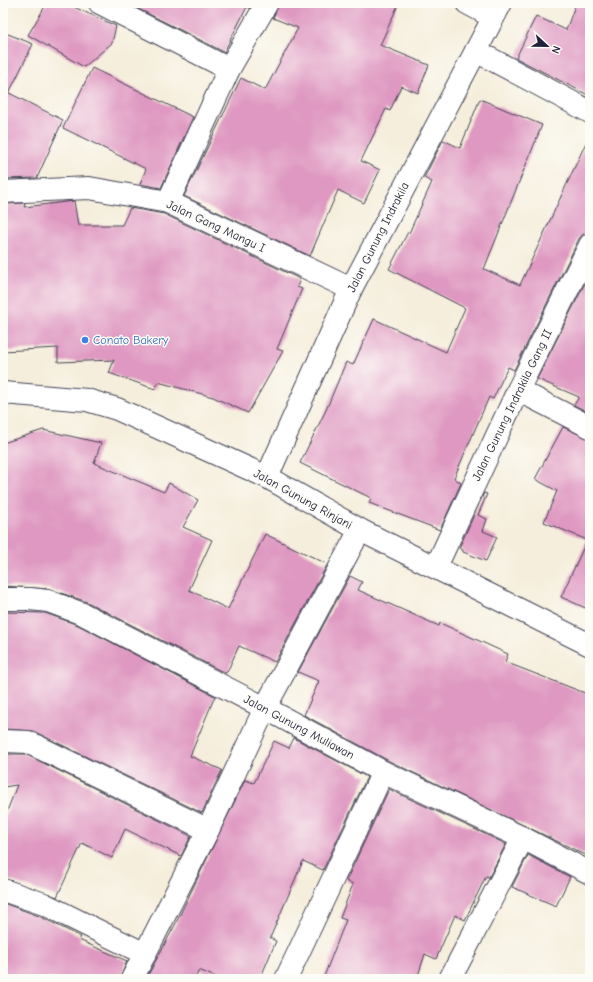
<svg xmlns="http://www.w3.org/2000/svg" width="593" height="982" font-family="'Comic Neue',sans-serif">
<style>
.building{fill:#df98c1}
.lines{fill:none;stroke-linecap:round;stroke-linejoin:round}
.minor-casing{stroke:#424153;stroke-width:24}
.minor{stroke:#fff;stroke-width:22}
.shop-dot{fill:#3f7fe0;stroke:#fdfcf7;stroke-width:1.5}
.labels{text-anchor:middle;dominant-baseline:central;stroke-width:3;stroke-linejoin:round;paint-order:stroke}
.street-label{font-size:12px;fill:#22223b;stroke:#fdfcf7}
.shop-label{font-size:12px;fill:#366cbe;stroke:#fdfcf7;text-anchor:start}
</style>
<rect width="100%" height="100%" fill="#fdfcf7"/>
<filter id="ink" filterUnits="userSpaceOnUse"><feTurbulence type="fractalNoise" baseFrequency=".025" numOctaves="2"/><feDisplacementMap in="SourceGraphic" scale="8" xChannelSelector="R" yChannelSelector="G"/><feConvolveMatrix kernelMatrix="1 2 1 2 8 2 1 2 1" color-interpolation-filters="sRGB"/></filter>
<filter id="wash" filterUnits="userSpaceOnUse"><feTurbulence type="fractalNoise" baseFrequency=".012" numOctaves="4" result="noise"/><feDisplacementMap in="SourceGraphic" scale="16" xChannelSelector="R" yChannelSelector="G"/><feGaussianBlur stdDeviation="0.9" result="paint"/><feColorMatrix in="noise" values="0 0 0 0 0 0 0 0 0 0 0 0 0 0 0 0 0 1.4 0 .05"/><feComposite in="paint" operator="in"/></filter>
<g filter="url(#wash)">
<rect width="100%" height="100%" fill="#f5eedc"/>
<g id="blocks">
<g class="building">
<path d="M47 3H65L116 26 112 43 84 67 28 35Z"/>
<path d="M127 3H253L250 8 247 7 224 52Z"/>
<path d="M279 3H399L380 45 429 65 418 93 401 86 390 111 386 109 361 161 380 170 364 203 338 190 310 256 184 196 241 78 265 90 298 28 273 18Z"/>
<path d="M576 3H590V96L516 58 536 16 566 30Z"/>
<path d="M3 32 33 44 9 93 63 120 37 178 3 179Z"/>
<path d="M92 68 193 117 161 188 140 184 146 169 63 128Z"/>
<path d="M480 99 542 125 484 269 520 285 590 134V233L583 234 579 239 514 370 508 367 493 399 489 397 454 478 461 483 440 530 369 503 371 498 300 463 326 410 346 362 353 365 374 319 446 352 465 308 389 269 408 232 409 233 432 182 424 178 443 140 460 148Z"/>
<path d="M74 201 78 225H122L130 208 164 214 300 279 297 287 302 289 277 349 283 351 248 413 213 397 158 382 155 389 109 373 114 360 58 362V348L3 351V204L25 203 24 207Z"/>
<path d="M590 273V413L574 405 579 397 537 379Z"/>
<path d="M563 427 590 439V610L561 597 587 540 544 522 557 491 535 479Z"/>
<path d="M43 430 101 443 94 463 164 492 169 483 198 500 183 527 212 540 189 590 228 609 265 534 325 563 327 565 275 662 239 646 227 672 225 673 87 602 50 589 3 586V443Z"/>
<path d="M484 493 487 494 478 515 487 519 483 531 497 537 486 561 463 552V550L459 548Z"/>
<path d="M350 576 362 582 358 590 439 626 440 623 508 654 505 662 590 695V857L389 761 304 715 319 681 298 672Z"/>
<path d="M3 612 45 613 78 625 215 696 190 756 222 770 202 813 33 731 3 729Z"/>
<path d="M294 738 367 777 323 870 303 861 270 938 276 941 260 979H220L199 970 195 979H146L175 925 245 780 254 783 274 741 289 748Z"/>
<path d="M3 754H25L191 836 181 856 125 829 112 858 82 843 57 897 3 878V822L17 785 3 787Z"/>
<path d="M389 789 506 844 489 877 486 876 465 920 455 915 436 959 425 954 417 979H323L346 920 340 918 353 884 346 881Z"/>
<path d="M528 855 570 877 556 906 512 887Z"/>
<path d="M3 903 39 916 81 937 79 940 127 961 120 979H3Z"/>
</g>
</g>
</g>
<g filter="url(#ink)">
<use href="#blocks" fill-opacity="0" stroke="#424153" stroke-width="1"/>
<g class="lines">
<g class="minor-casing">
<g id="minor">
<path d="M100 3 229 69"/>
<path d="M467 3 493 17"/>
<path d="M476 51 590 112"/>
<path d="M3 192 89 188 168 202 351 289"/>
<path d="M168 202 229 69 267 3"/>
<path d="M518 390 590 427"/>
<path d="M3 393 87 400 117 409 267 477 360 530 590 645"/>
<path d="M267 477 351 289 501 3"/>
<path d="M436 567 518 390 590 245"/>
<path d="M3 599H30L48 601 83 614 265 708 383 772 523 838 590 873"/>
<path d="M3 741 28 742 208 830"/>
<path d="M3 890 44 904 145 954"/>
<path d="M132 979 208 830 265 708 360 530"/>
<path d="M286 979 383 772"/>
<path d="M450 979 523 838"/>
</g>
</g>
<use href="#minor" class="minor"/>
</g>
</g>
<circle class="shop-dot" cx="85" cy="340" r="4"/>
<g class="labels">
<g class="street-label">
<text transform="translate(216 226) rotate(25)">Jalan Gang Mangu I</text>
<text transform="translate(378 237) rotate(-63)">Jalan Gunung Indrakila</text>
<text transform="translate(512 405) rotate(-64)">Jalan Gunung Indrakila Gang II</text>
<text transform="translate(303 499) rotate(29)">Jalan Gunung Rinjani</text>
<text transform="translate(299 727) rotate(28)">Jalan Gunung Muliawan</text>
</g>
<g class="shop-label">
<text x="93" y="340">Conato Bakery</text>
</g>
</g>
<rect width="593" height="982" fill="none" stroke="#fdfcf7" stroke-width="16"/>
<g transform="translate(547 46) rotate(112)" stroke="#fdfcf7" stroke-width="3" paint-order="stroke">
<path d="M0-3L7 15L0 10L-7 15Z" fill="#22223b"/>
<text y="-6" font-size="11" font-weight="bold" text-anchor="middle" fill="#22223b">N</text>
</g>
</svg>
